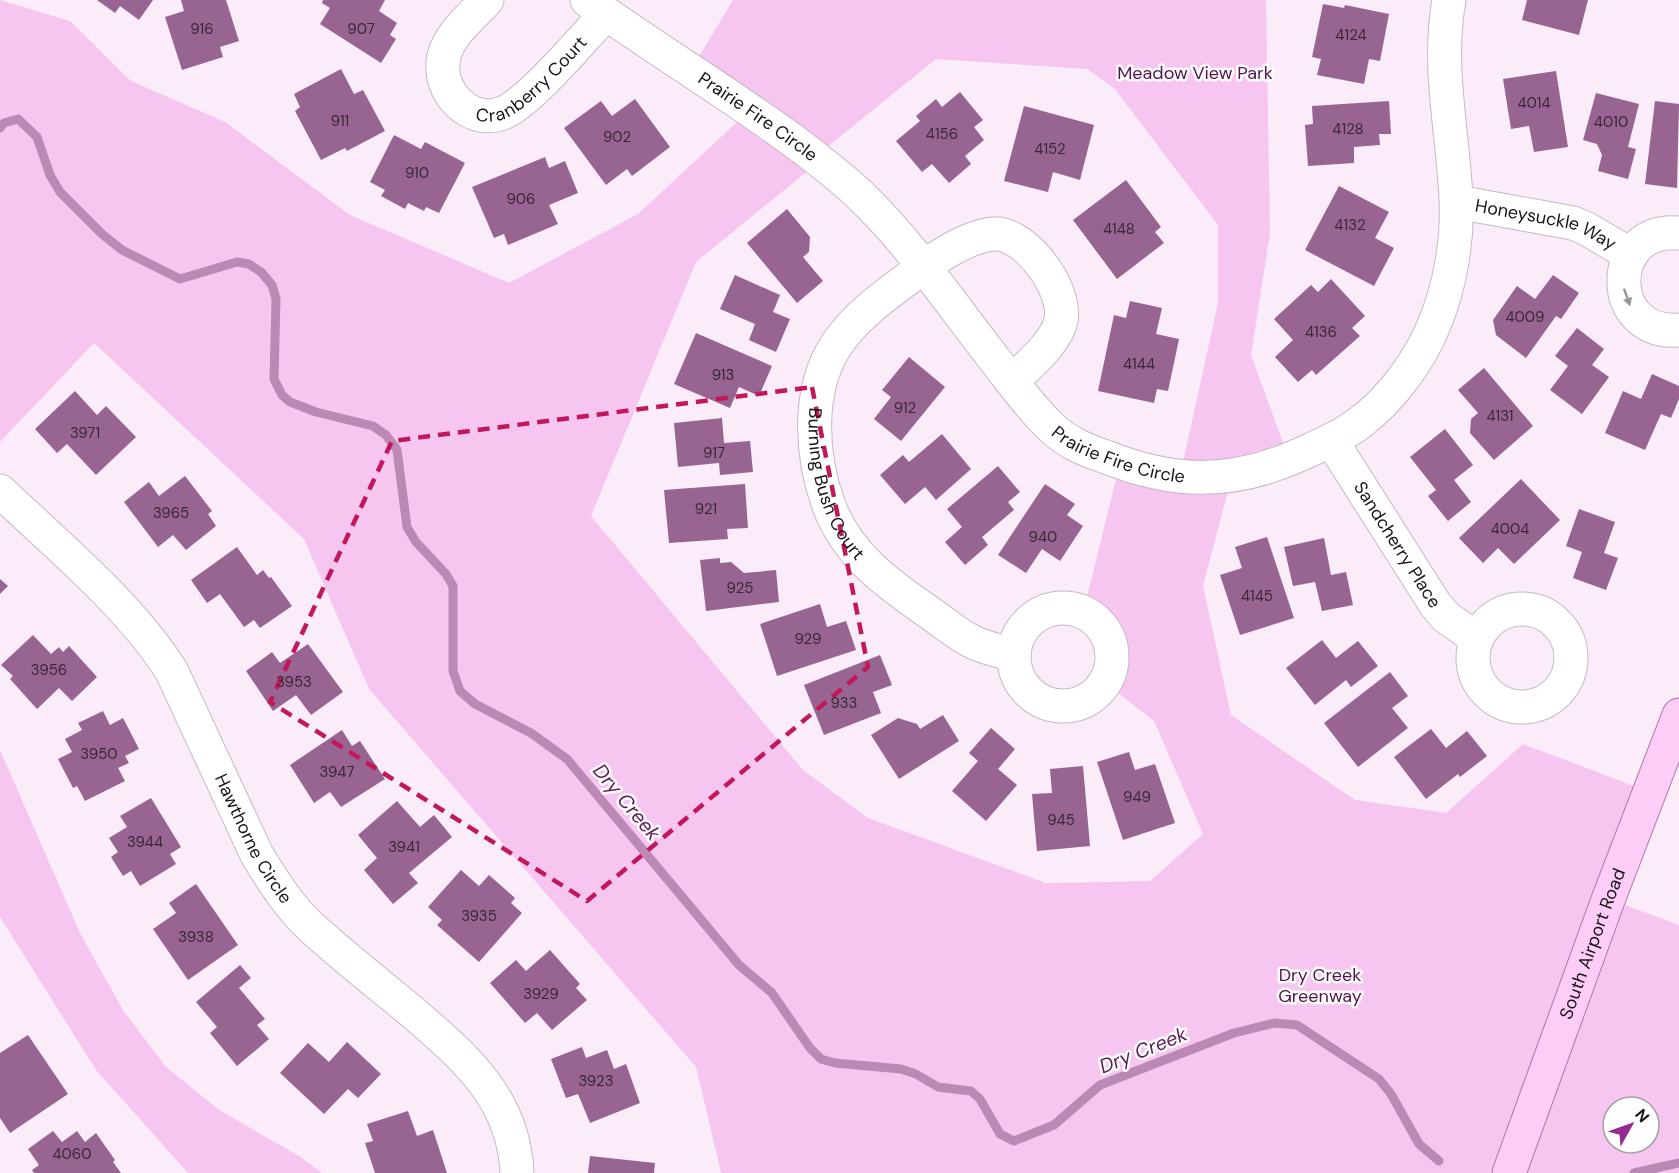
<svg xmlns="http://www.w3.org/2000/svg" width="1679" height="1173" font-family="'DM Sans',sans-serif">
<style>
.green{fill:#f6c6f0;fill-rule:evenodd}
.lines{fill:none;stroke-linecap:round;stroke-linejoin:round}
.stream{stroke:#bc88b6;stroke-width:9}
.building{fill:#986592}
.minor-casing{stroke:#c6b9c4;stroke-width:35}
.major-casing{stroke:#ac76a6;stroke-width:35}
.minor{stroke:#fff;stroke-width:33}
.major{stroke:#fdcdf8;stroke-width:33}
.oneway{fill:#979597}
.marked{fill:none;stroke:#c2185b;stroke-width:4.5;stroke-dasharray:12 8;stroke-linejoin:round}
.labels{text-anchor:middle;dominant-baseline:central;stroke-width:5;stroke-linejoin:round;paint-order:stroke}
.number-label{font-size:15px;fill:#382836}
.street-label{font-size:18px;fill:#181417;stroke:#fefefe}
.park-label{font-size:18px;fill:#52134e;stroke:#fefefe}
.water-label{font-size:20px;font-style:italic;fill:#5b1c57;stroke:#fefefe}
</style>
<rect width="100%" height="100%" fill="#faecf8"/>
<g class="green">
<path d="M0 0 70 21 131 81 225 122 350 215 509 283 638 214 750 110 691 70 733 0H1266L1270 233 1251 355 1289 459 1232 476 1203 586 1231 715 1355 800 1446 813 1523 744 1650 792 1609 899 1679 925V1173H721L696 1067 369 689 304 539 94 343 0 442ZM936 59 1087 69 1114 88 1218 225V303L1180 476 1120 463 1083 613C1109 626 1120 657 1104 682L1154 721 1203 834 1150 881 1046 883 868 818 803 770 591 516 696 262 820 161 815 157ZM1613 1107H1649V1143H1613Z"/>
<path d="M0 750 80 933 123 1010 166 1067 219 1110 299 1156 322 1173H188L96 1070 0 917Z"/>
</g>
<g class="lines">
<g class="stream">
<path d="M0 128 4 123 18 119 37 137 50 175 60 192 102 234 122 250 180 279 237 262 249 264 261 272 272 285 276 299 274 379 282 395 290 402 316 412 373 426 386 435 397 450 407 527 416 542 446 574 453 586V671L460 691 475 704 531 733 567 759 739 965 772 993 810 1048 821 1059 835 1063 901 1069 916 1074 938 1087 971 1091 980 1099 1000 1134 1014 1141 1054 1125 1100 1085 1234 1033 1275 1023 1297 1025 1379 1079 1391 1094 1419 1144 1439 1161"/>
<path d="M1634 1173 1679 1163"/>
</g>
</g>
<g class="building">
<path d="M97 0H153L139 20 120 6 115 13Z"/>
<path d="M181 0H226L239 41 220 47 223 57 182 70 165 17 184 11Z"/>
<path d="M323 0H385L379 11 397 23 390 35 396 39 381 63 320 24 330 8 322 3Z"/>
<path d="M1527 0H1588L1579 35 1522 20Z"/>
<path d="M1323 4 1344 8 1345 5 1389 14 1380 61 1369 59 1364 84 1317 75 1321 59 1312 57Z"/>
<path d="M341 69 354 94 363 90 385 131 347 151 345 148 321 160 295 111 300 107 294 94Z"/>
<path d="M1556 71 1568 147 1534 152 1529 126 1511 129 1503 79Z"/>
<path d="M960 92 983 120 974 127 984 140 965 156 971 164 949 183 932 164 922 172 896 141 920 121 916 116 936 99 942 107Z"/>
<path d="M1596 93 1639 104 1628 147 1636 149 1628 179 1598 171 1602 155 1597 144 1583 140Z"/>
<path d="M635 99 670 147 632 176 627 169 606 185 564 128 601 101 612 116Z"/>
<path d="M1389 101 1391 134H1379L1380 145 1354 147V163L1308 166 1305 125 1313 124 1312 106Z"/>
<path d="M1655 101 1679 104 1677 188 1645 184Z"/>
<path d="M1024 106 1094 125 1080 180 1053 172 1048 192 1004 181Z"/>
<path d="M394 135 421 149 425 142 465 163 439 213 426 207 424 211 408 203 405 209 381 196 385 190 370 182Z"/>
<path d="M545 157 549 168 565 161 578 193 549 205 558 224 508 245 504 234 494 238 472 187Z"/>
<path d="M1126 180 1161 227 1155 232 1164 243 1117 279 1073 220Z"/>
<path d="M1339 186 1389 212 1375 238 1394 248 1374 286 1305 250Z"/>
<path d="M787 209 810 237 809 252 803 257 823 281 797 303 747 243Z"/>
<path d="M735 275 780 295 773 312 790 319 776 352 749 340 755 324 720 309Z"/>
<path d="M1553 275 1579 293 1561 319 1556 316 1526 358 1496 335 1493 320 1517 286 1535 299Z"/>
<path d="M1331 279 1365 316 1352 328 1360 336 1316 375 1312 370 1298 382 1275 357 1293 340 1274 319 1311 285 1318 292Z"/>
<path d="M1130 301 1162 308 1156 334 1179 339 1168 391 1157 389 1154 403 1098 391 1114 315 1126 318Z"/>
<path d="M1577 328 1604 349 1592 365 1609 377 1582 414 1550 390 1568 366 1555 356Z"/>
<path d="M696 333 772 366 759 396 739 387 730 408 674 384Z"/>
<path d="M909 357 945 387 901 441 874 419 891 397 882 390Z"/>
<path d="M1484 368 1533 426 1494 460 1470 433 1471 419 1478 413 1458 390Z"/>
<path d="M1652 374 1679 386V399L1671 418 1661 414 1645 450 1605 433 1623 391 1641 399Z"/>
<path d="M75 391 97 415 106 406 136 437 96 475 67 444 57 453 35 429Z"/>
<path d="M722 418 724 443 750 441 753 472 720 475 719 463 678 467 674 423Z"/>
<path d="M1445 429 1473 465 1454 480 1471 502 1448 521 1428 496 1436 490 1410 457Z"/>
<path d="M942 434 971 469 936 500 925 487 905 504 880 475 903 455 909 462Z"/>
<path d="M998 466 1020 492 1008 502 1014 510 982 537 988 545 965 565 945 542 962 527 947 509Z"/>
<path d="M185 476 212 511 208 514 216 526 186 550 173 535 158 547 124 502 149 482 159 496Z"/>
<path d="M1521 479 1560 520 1514 564 1498 548 1483 563 1459 538Z"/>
<path d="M745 484 748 528 727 529 728 539 669 543 664 490Z"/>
<path d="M1045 484 1075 504 1067 515 1083 526 1060 561 1042 549 1026 573 998 555Z"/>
<path d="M1579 509 1615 522 1604 553 1618 558 1606 590 1573 578 1582 552 1566 546Z"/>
<path d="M1267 537 1294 618 1240 635 1220 575 1242 568 1235 547Z"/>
<path d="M1324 538 1331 575 1346 572 1353 605 1322 611 1315 582 1293 586 1284 547Z"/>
<path d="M237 547 257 575 263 570 269 578 271 577 292 606 260 628 254 620 244 627 220 594 207 603 191 580Z"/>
<path d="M720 558V563L731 562 744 573 776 570 779 602 706 611 700 560Z"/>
<path d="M0 579 8 586 0 594Z"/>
<path d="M820 604 827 627 846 621 856 650 777 676 760 624Z"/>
<path d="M33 635 51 654 59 647 63 652 69 646 97 677 72 701 59 688 37 709 10 679 13 676 1 665Z"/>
<path d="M1322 640 1336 658 1358 641 1378 666 1351 687 1346 680 1315 705 1286 668Z"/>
<path d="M308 644 343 692 311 715 296 695 273 711 246 671 272 652 280 663Z"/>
<path d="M880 655 892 685 873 692 881 713 824 735 804 685Z"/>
<path d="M1390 672 1408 696 1392 708 1408 728 1358 767 1324 723Z"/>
<path d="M103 711 110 725 123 718 139 749 125 756 129 763 118 768 125 781 85 801 77 786 73 788 58 759 72 752 65 739 82 730 78 723Z"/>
<path d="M943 715 959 741 899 779 871 735 898 718 917 724 920 729Z"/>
<path d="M991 728 1015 749 998 769 1017 785 986 821 952 791 978 761 969 753Z"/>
<path d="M1431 729 1446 748 1467 731 1487 756 1460 777 1458 774 1426 799 1394 757Z"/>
<path d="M342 730 352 746 360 741 385 779 341 807 330 792 314 803 290 765Z"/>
<path d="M1129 752 1135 770 1155 764 1175 823 1123 840 1097 762Z"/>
<path d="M1083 766 1090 846 1037 851 1032 794 1052 793 1050 769Z"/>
<path d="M151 798 181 847 170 854 176 864 140 886 131 871 123 876 111 857 118 852 109 838 127 827 120 816Z"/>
<path d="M397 801 420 827 434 815 452 837 409 873 418 883 393 904 364 870 377 858 358 835Z"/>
<path d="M461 870 479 886 489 875 515 898 511 903 522 913 479 962 437 925 442 920 428 907Z"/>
<path d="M196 884 238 945 188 980 153 929 176 913 169 903Z"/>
<path d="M550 950 580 984 576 988 587 1000 552 1030 537 1013 525 1023 490 983 516 960 526 971Z"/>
<path d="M240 965 251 978 239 988 265 1019 257 1025 269 1039 237 1066 210 1033 217 1027 196 1002Z"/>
<path d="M28 1035 68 1094 10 1133 0 1118V1053Z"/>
<path d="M347 1042 381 1074 358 1098 348 1089 324 1114 280 1073 308 1043 329 1062Z"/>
<path d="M582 1047 586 1058 607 1050 614 1069 626 1064 640 1103 590 1123 578 1094 566 1098 551 1059Z"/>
<path d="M408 1111 417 1136 433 1130 447 1173H375L365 1143 373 1141 367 1124Z"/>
<path d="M53 1131 62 1142 77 1131 85 1142 96 1133 115 1160 113 1162 121 1173H34L32 1170 39 1165 28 1149Z"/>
<path d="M590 1156 655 1163 654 1173H588Z"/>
</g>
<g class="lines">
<g class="minor-casing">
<g id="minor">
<path id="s1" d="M487 0C473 15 454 30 446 50 432 85 466 127 503 113 530 102 584 37 606 14"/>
<path id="s2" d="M587 0C657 50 730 94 799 145 820 161 841 177 860 195 911 244 952 305 995 360 1013 383 1030 407 1050 426 1066 442 1085 450 1106 457 1174 484 1232 485 1299 455 1321 445 1343 436 1362 421 1392 398 1420 360 1434 325 1450 287 1458 240 1456 199 1453 132 1437 67 1449 0"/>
<path id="s3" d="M1457 202 1573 223 1587 229 1631 255"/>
<path d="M1679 233C1606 226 1605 336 1679 330"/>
<path id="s4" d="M1012 382C1028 365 1050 348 1059 327 1073 296 1027 232 994 234 969 235 930 261 910 277 884 296 855 317 837 344 806 390 811 457 829 506 848 556 888 584 930 613 943 622 957 634 971 641 984 648 1000 651 1014 655"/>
<path id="s5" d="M1331 440 1435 604 1446 617 1477 639"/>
<path id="s6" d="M0 491C57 545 131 606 172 672L257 855C273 881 289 907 312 928 343 956 377 983 410 1010 463 1056 514 1097 517 1173"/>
<circle cx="1063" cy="657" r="49"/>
<circle cx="1522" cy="658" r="49"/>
</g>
</g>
<g class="major-casing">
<g id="major">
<path id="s7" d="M1509 1173 1608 900 1679 715"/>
</g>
</g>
<use href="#minor" class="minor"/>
<use href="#major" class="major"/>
</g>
<defs><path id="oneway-solid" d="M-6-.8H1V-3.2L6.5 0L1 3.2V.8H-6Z" transform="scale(1.5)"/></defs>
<use class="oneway" href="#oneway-solid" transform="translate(1627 297) rotate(70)"/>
<path class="marked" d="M812 387 868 667 587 901 270 702 392 441Z"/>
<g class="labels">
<g class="number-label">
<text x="202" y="29">916</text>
<text x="361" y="29">907</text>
<text x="1351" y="35">4124</text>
<text x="1534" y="103">4014</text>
<text x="340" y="121">911</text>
<text x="1611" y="122">4010</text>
<text x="1348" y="129">4128</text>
<text x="942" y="134">4156</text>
<text x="617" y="137">902</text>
<text x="1050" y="149">4152</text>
<text x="417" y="173">910</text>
<text x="521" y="199">906</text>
<text x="1350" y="225">4132</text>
<text x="1119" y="229">4148</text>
<text x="1525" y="317">4009</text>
<text x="1321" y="332">4136</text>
<text x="1139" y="364">4144</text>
<text x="723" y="375">913</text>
<text x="905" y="408">912</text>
<text x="1500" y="416">4131</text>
<text x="85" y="433">3971</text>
<text x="714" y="453">917</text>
<text x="706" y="509">921</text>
<text x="171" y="513">3965</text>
<text x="1510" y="529">4004</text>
<text x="1043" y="537">940</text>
<text x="740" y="588">925</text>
<text x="1257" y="596">4145</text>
<text x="808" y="639">929</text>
<text x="49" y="670">3956</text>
<text x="294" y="682">3953</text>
<text x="844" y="703">933</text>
<text x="99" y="754">3950</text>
<text x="337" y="772">3947</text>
<text x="1137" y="797">949</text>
<text x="1061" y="820">945</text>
<text x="145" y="842">3944</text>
<text x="404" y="847">3941</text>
<text x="479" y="916">3935</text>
<text x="196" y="937">3938</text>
<text x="541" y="994">3929</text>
<text x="596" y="1081">3923</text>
<text x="72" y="1154">4060</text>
</g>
<g class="street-label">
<text stroke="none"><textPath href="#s1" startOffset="212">Cranberry Court</textPath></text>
<text stroke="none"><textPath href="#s2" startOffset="207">Prairie Fire Circle</textPath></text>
<text stroke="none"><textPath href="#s3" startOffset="92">Honeysuckle Way</textPath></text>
<text stroke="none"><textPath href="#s2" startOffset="711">Prairie Fire Circle</textPath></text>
<text stroke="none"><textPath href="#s4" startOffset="542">Burning Bush Court</textPath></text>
<text stroke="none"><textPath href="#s5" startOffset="124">Sandcherry Place</textPath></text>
<text stroke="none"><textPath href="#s6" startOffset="436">Hawthorne Circle</textPath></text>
<text stroke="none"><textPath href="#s7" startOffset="244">South Airport Road</textPath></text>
</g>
<g class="park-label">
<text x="1195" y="73">Meadow View Park</text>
<text x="1320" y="975">Dry Creek<tspan x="1320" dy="21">Greenway</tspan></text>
</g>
<g class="water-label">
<text transform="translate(627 802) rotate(50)">Dry Creek</text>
<text transform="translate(1143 1050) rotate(-22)">Dry Creek</text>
</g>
</g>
<g transform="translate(1631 1125) rotate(50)"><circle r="28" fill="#fefefe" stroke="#a2a0a2" stroke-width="1.5"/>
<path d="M0-4.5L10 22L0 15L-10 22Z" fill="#952c8f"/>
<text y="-9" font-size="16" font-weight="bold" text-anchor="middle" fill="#181417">N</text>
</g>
</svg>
